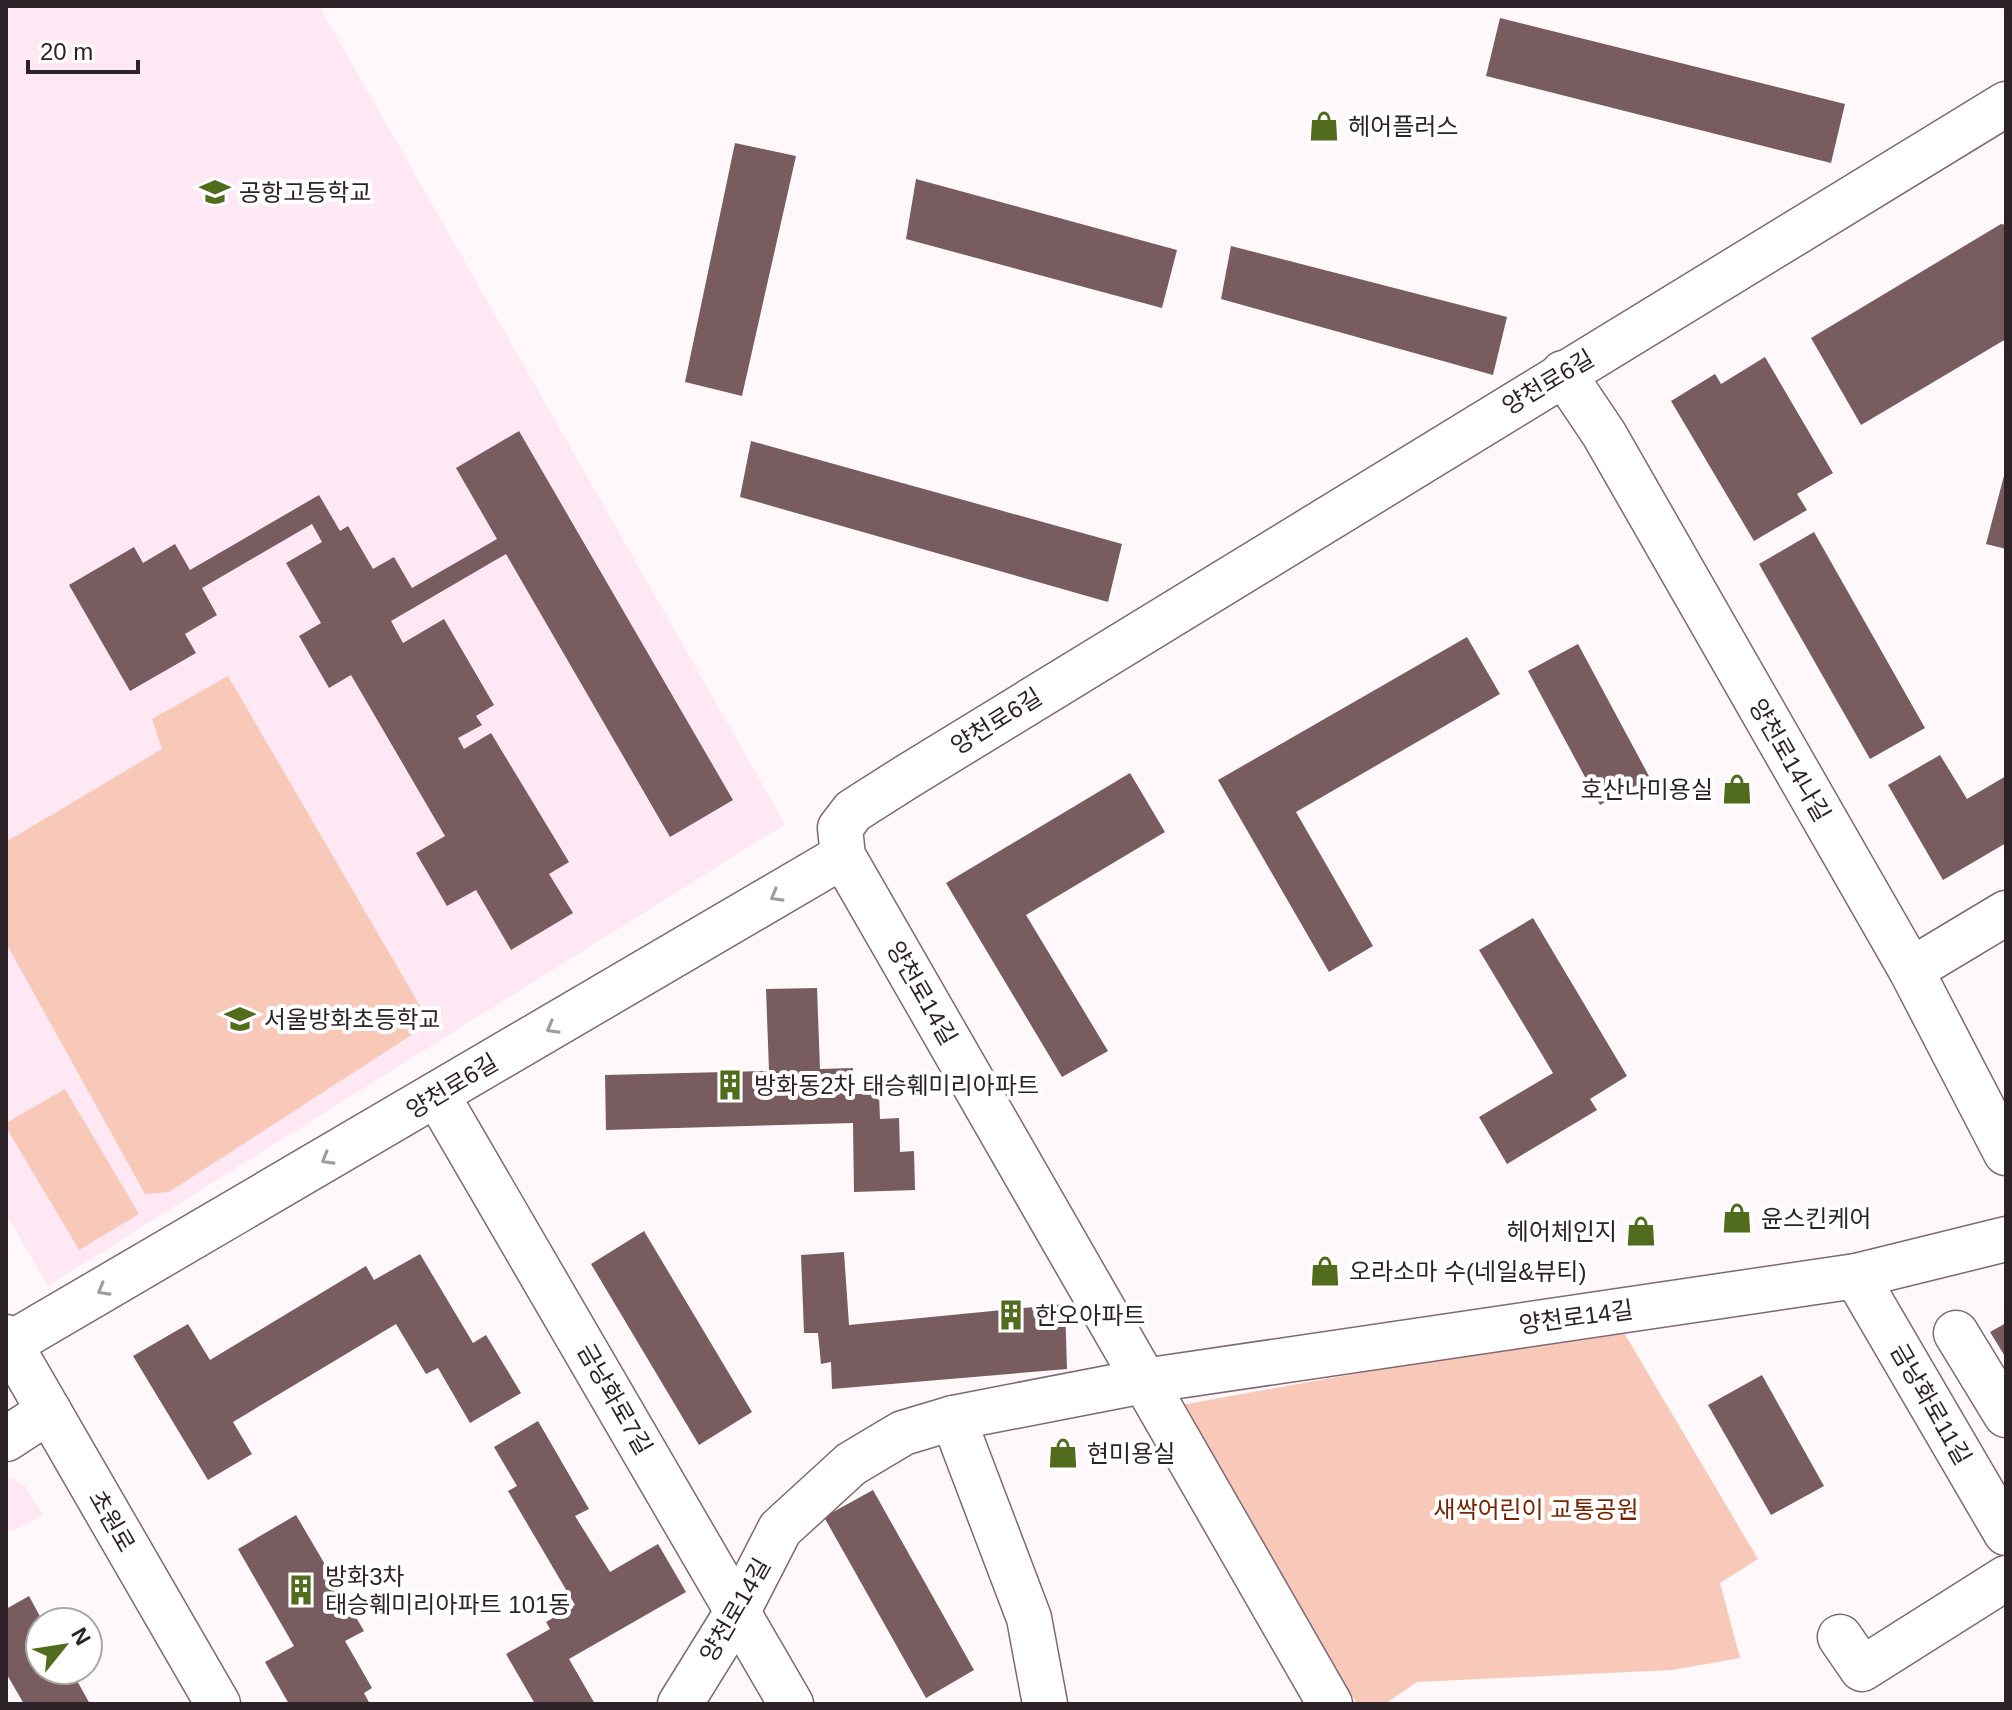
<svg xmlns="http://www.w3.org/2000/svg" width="2012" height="1710" font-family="Arial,'Noto Sans KR',sans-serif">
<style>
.built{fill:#fde8f4}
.green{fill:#f8c9b9}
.building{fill:#785c5f}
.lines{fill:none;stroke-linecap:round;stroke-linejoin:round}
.minor-casing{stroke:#7f6776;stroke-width:47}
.minor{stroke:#fff;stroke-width:44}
.oneway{stroke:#a09c9e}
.labels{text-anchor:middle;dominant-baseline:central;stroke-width:8;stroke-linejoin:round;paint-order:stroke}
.poi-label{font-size:24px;fill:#2c2228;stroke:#fff;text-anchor:start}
.street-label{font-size:24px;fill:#2c2228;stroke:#fff}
.park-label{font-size:24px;fill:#752300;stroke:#fff}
</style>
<rect width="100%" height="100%" fill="#fef8fb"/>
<g class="built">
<path d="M6 6H319L785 824 48 1286 6 1214Z"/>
<path d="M11 1478 25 1486 43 1515 10 1532 6 1525V1481Z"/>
</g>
<g class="green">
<path d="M228 676 430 1023 169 1192 145 1194 6 943V842L162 749 152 719Z"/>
<path d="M65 1089 139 1214 79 1250 6 1127V1123Z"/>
<path d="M1620 1326 1758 1559 1720 1583 1740 1658 1672 1670 1417 1682 1385 1704H1357L1181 1405Z"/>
</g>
<g class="building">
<path d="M1500 18 1845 104 1831 163 1486 76Z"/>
<path d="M735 143 796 156 742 396 685 382Z"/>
<path d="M916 179 1177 250 1162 308 906 239Z"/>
<path d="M2001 224 2006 225V339L1861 425 1811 338Z"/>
<path d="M1231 246 1507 317 1493 375 1221 299Z"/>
<path d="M1765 357 1833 473 1797 494 1807 510 1754 541 1671 401 1715 374 1721 384Z"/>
<path d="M519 431 733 800 670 837 506 554 391 621 403 643 444 619 494 705 476 716 482 725 458 738 464 749 491 733 569 862 549 874 573 913 511 950 476 890 447 906 416 853 445 836 351 675 329 688 299 636 321 623 286 563 322 542 312 524 202 588 217 615 185 634 196 653 130 691 69 585 134 547 143 563 175 544 190 570 319 495 340 531 348 526 373 569 394 557 412 588 497 539 456 468Z"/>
<path d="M751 441 1122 544 1108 602 740 497Z"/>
<path d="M2005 472 2006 473V549L1986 544Z"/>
<path d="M1814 532 1925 728 1870 759 1759 564Z"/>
<path d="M1467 637 1500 694 1296 812 1373 946 1329 972 1218 780Z"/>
<path d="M1578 644 1650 778 1600 805 1528 671Z"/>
<path d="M1940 755 1967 799 2006 776V843L1943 880 1888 785Z"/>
<path d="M1130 773 1165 832 1026 915 1108 1051 1062 1077 946 883Z"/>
<path d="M1533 918 1627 1076 1590 1099 1597 1110 1507 1164 1479 1117 1553 1073 1479 950Z"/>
<path d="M817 988 820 1069 853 1068 854 1094H879L880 1119 899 1118 900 1152 914 1151 915 1190 854 1192 853 1123 606 1130 605 1075 769 1071 766 989Z"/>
<path d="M644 1231 752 1412 699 1445 591 1264Z"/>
<path d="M844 1252 849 1325 1065 1304 1067 1369 832 1389 831 1362 821 1364 818 1333H804L801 1255Z"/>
<path d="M420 1254 473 1343 486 1335 521 1393 470 1423 438 1368 426 1374 396 1324 233 1422 252 1454 208 1480 133 1356 188 1324 210 1360 366 1266 374 1280Z"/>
<path d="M2006 1323V1358L1990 1332Z"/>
<path d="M1762 1375 1824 1486 1771 1515 1708 1405Z"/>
<path d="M538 1421 589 1509 575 1516 610 1572 658 1544 686 1592 569 1659 595 1704H535L506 1654 550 1629 546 1622 575 1605 508 1491 517 1486 494 1447Z"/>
<path d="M873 1490 974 1670 926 1698 824 1517Z"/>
<path d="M296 1515 364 1631 345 1641 372 1688 364 1693 370 1704H289L265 1662 294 1646 238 1549Z"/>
<path d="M29 1596 43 1622H40V1670H71L90 1704H24L6 1673V1609Z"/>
</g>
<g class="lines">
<g class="minor-casing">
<g id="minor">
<path d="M1563 373 1604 434 1911 970 2006 1153"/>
<path d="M1911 970 2006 913"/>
<path d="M437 1095 791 1704"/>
<path d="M1856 1276 2006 1533"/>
<path d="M1956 1333 2006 1415"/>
<path d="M6 1337 218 1704"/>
<path d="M10 1344 843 856"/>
<path d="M953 1418 1029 1618 1045 1704"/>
<path d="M6 1439 49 1411"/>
<path d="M1840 1637 1862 1669 2006 1578"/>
<path d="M680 1704 739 1609 780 1529 851 1464 903 1433 953 1418 1144 1381 1856 1276 2006 1239"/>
<path d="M1330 1704 843 856 840 828 853 811 908 776 2006 104"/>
</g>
</g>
<use href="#minor" class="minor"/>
</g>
<defs><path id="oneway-chevron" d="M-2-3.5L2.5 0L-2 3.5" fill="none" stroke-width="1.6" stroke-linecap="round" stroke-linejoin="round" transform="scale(2)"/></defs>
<g class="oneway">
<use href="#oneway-chevron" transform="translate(776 896) rotate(150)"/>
<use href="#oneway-chevron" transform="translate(552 1028) rotate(150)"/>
<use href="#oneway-chevron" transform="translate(327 1159) rotate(150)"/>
<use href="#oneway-chevron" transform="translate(103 1290) rotate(150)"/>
</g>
<defs>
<g id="shop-bare" transform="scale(2.4)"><path d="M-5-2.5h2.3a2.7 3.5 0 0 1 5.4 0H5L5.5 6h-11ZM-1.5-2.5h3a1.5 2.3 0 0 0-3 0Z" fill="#526c1e" stroke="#fff" stroke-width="2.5" paint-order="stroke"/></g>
<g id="school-bare" transform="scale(2.4)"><path d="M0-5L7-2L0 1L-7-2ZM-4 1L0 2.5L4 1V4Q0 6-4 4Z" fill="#526c1e" stroke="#fff" stroke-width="2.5" paint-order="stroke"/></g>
<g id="building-bare" transform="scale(2.4)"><path d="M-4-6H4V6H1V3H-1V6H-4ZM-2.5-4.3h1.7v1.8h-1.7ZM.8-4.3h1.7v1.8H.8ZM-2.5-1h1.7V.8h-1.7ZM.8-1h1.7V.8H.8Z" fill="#526c1e" stroke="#fff" stroke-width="2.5" paint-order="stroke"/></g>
</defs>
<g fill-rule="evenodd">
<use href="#shop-bare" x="1324" y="126"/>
<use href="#school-bare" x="215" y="192"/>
<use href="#shop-bare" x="1737" y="789"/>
<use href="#school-bare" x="240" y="1019"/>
<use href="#building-bare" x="730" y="1085"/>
<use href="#shop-bare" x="1737" y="1218"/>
<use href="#shop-bare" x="1641" y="1231"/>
<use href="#shop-bare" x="1325" y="1271"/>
<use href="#building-bare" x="1011" y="1315"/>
<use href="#shop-bare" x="1063" y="1453"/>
<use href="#building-bare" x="301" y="1590"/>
</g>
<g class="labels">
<g class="poi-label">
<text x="1348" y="126">헤어플러스</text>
<text x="239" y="192">공항고등학교</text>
<text x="1713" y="789" text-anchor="end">호산나미용실</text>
<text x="264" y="1019">서울방화초등학교</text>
<text x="754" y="1085">방화동2차 태승훼미리아파트</text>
<text x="1761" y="1218">윤스킨케어</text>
<text x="1617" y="1231" text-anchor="end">헤어체인지</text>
<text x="1349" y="1271">오라소마 수(네일&amp;뷰티)</text>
<text x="1035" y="1315">한오아파트</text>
<text x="1087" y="1453">현미용실</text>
<text x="325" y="1576">방화3차<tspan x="325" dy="28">태승훼미리아파트 101동</tspan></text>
</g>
<g class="street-label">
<text transform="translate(1548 382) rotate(-31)">양천로6길</text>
<text transform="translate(996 721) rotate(-32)">양천로6길</text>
<text transform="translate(1790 760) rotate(60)">양천로14나길</text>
<text transform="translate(922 993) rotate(60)">양천로14길</text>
<text transform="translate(452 1086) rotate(-31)">양천로6길</text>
<text transform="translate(1576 1317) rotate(-8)">양천로14길</text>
<text transform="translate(615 1399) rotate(60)">금낭화로7길</text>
<text transform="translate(1931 1404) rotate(60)">금낭화로11길</text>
<text transform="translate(112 1521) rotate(60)">초원로</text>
<text transform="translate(735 1610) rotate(-60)">양천로14길</text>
</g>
<g class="park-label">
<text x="1536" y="1509">새싹어린이 교통공원</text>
</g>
</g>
<rect width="2012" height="1710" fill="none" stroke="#2c2228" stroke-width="16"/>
<g transform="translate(64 1646) rotate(60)"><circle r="38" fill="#ffffff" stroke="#aba7a9" stroke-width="2"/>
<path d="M0-6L14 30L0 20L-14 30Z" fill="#526c1e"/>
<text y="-12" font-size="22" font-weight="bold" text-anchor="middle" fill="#2c2228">N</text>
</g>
<path d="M28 60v12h110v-12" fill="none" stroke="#2c2228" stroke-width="4"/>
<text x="40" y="60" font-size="24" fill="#2c2228" stroke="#ffffff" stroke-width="6" paint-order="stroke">20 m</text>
</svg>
